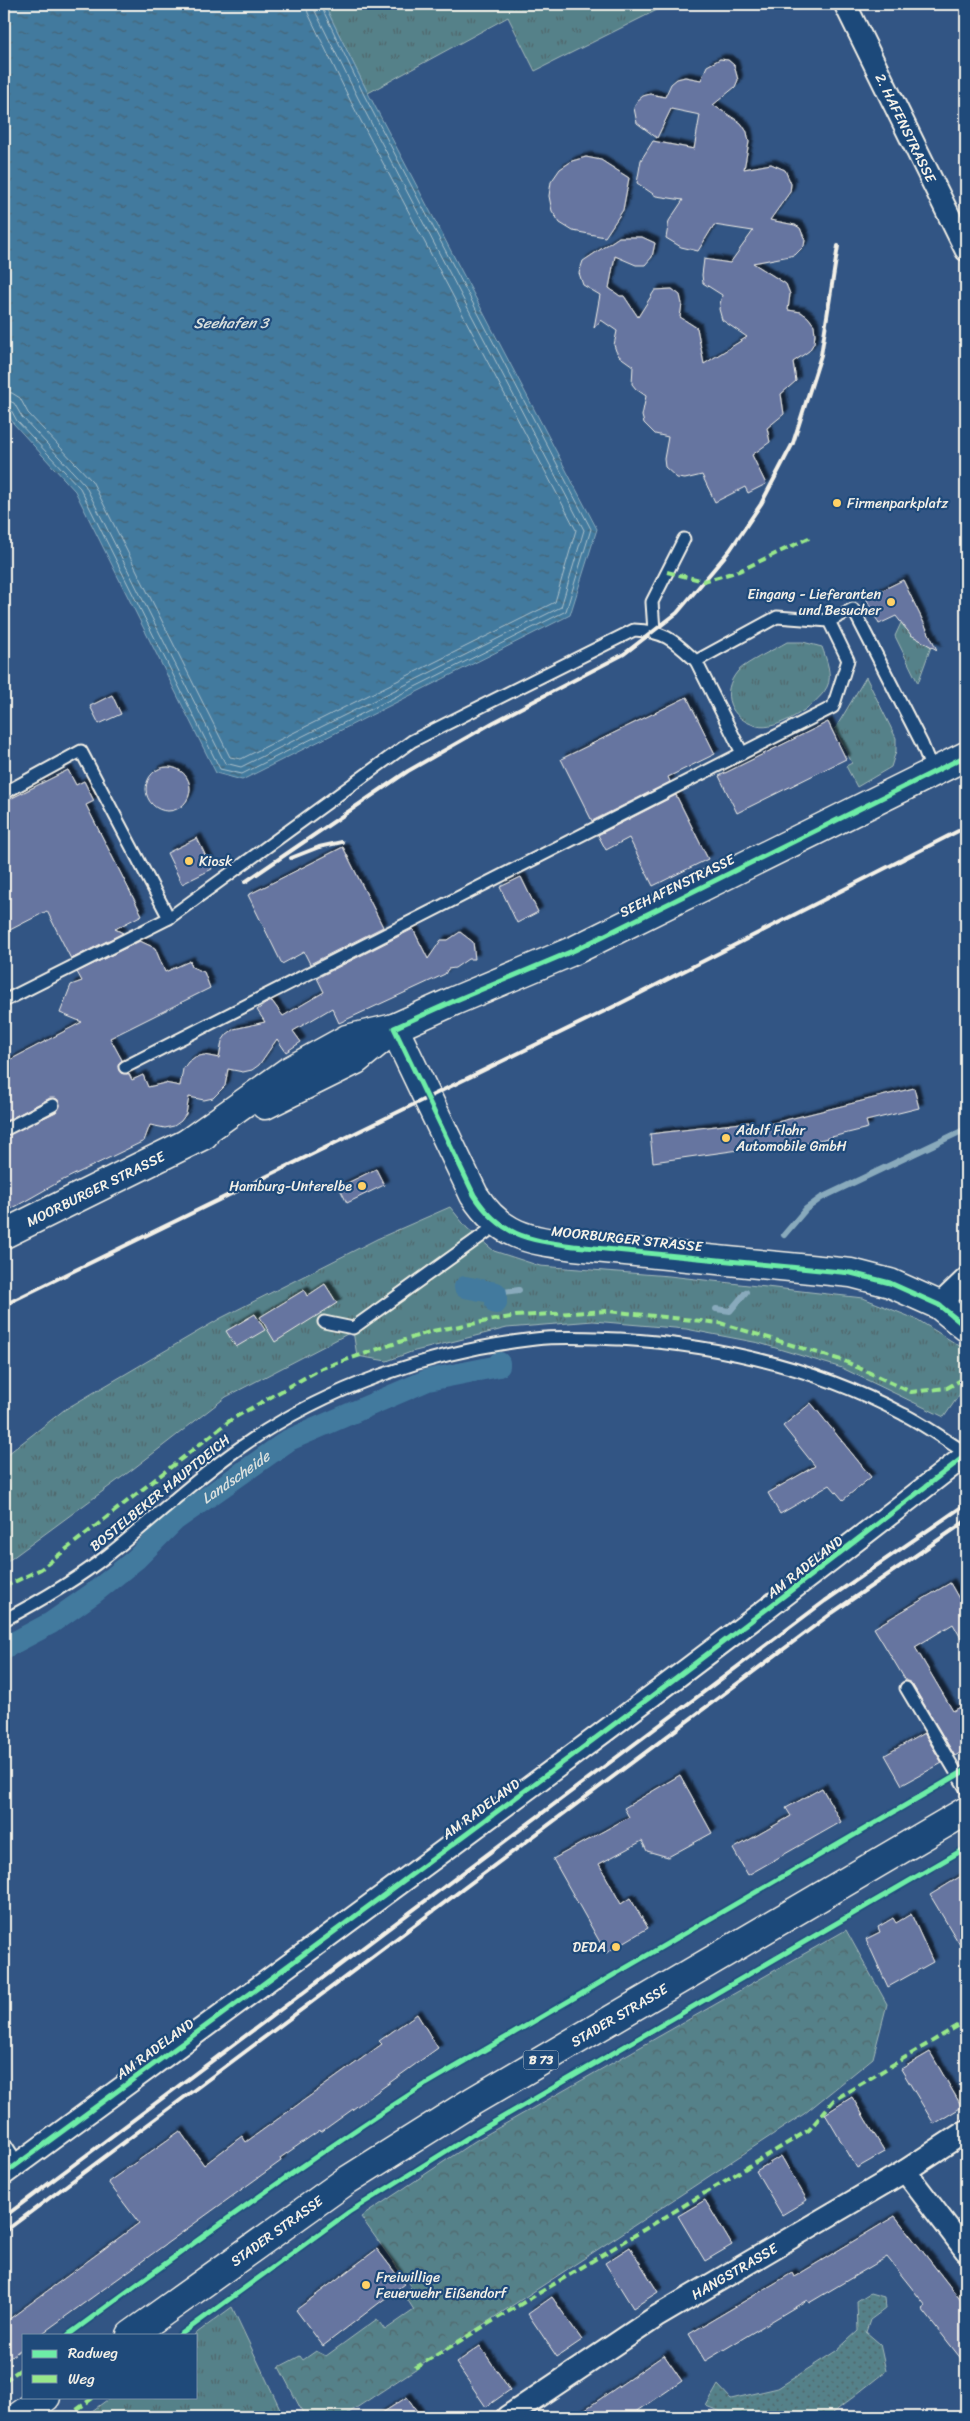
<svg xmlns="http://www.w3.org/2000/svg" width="970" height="2421" font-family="Sriracha,sans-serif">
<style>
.grass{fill:url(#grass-tufts);stroke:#a4b9b8}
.forest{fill:url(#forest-crowns);stroke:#a4b9b8}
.park{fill:url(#park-dots);stroke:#a4b9b8}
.water{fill:url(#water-ripples);stroke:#89aabc}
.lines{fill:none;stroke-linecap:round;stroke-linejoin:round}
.shore{stroke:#adc1ca;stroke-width:1}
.stream{stroke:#89aabc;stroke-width:6}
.canal{stroke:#427a9e;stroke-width:22}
.building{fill:#6674a0;stroke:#f4f1e8;filter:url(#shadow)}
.lane-casing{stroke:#f4f1e8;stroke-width:15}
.street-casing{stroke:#f4f1e8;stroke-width:25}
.secondary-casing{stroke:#f4f1e8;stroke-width:31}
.primary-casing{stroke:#f4f1e8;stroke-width:31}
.lane{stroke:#1f4a7a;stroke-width:11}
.street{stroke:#1f4a7a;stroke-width:21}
.secondary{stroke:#1f4a7a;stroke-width:28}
.primary{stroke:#1f4a7a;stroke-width:28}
.rail{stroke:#f4f1e8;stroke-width:4}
.quiet{stroke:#98e88a;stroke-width:4;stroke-dasharray:8 4;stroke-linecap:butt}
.cycleway-casing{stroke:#1f4a7a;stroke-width:8}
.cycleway{stroke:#6deda7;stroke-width:5}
.poi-dot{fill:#ffd166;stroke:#1f4a7a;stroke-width:2}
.labels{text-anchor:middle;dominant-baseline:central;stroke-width:4.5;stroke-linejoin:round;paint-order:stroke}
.shield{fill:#1f4a7a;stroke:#b4bfc7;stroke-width:1}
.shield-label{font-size:12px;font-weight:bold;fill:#f4f1e8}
.street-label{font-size:14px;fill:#f4f1e8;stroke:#1f4a7a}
.poi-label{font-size:14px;fill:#f4f1e8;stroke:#1f4a7a;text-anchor:start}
.water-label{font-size:15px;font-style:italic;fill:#d9dfdd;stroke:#1f4a7a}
</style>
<defs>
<pattern id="grass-tufts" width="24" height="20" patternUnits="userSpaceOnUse" patternTransform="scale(1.25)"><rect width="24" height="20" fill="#558189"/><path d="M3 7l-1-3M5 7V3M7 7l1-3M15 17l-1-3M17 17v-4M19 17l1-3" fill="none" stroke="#50676b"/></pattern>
<pattern id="forest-crowns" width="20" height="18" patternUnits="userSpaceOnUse" patternTransform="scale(1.25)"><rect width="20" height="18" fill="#558189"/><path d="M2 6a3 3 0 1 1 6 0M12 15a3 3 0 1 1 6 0" fill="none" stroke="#50676b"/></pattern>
<pattern id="park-dots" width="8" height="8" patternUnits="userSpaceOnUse" patternTransform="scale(1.25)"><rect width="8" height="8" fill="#558189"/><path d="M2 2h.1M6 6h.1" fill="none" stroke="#50676b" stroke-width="1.8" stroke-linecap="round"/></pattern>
<pattern id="water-ripples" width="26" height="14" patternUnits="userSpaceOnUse" patternTransform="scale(1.25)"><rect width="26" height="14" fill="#427a9e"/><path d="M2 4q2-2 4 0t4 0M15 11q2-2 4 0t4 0" fill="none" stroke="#456476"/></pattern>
<filter id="shadow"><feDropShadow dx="4.5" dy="-4.5" stdDeviation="1" flood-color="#0009"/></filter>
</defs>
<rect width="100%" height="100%" fill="#325584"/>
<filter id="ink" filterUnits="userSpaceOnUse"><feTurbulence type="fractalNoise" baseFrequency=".02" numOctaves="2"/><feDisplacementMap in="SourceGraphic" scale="10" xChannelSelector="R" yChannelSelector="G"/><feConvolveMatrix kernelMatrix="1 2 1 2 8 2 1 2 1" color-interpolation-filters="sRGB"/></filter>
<g filter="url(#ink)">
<g class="grass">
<path d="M324 4H669L535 71 508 17 368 93Z"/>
<path d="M901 623C910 634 918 642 932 644L918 683 895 636Z"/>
<path d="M787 642H803L822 647C826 658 833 676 827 687 818 705 776 732 757 726 730 719 719 693 738 671 748 661 774 650 787 642Z"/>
<path d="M866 677 896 738V751L891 767 857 787 846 766 852 763 835 729Z"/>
<path d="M450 1207 467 1228 494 1251 540 1266 669 1276 863 1298 918 1320 966 1350V1385L944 1417 842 1368 759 1343 686 1329 593 1321 507 1328 411 1352 387 1361 357 1356 353 1331 226 1397 133 1469 4 1564V1457L64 1410 221 1318 377 1239Z"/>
<path d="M232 2307 284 2417H84L111 2397H196V2335H194Z"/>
</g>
<path class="forest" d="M846 1930 887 2004 873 2058 804 2114 347 2414 349 2417H305L279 2367 300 2356 303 2360 316 2351 326 2356 377 2319 385 2330 414 2310 404 2294 411 2287 361 2217 475 2141Z"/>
<path class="park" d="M870 2293 884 2297 885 2309 870 2320 866 2332 880 2344 886 2371 828 2417H734L706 2406 718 2385 731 2399 778 2388 836 2351 858 2331 857 2301Z"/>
<path class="water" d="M4 4H324L368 93 597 529 570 615 242 780 216 773 75 491 13 423 4 407Z"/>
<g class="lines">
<g class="shore">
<path d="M4 392 12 393 20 398 28 413 92 481 230 757 241 759 555 602 576 530 351 102 308 13 306 4"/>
<path d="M4 399 14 403 22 417 85 485 225 763 241 767 561 607 584 530 358 98 315 11 314 4"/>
<path d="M4 406 10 408 17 421 80 488 220 769 242 774 566 611 591 529 364 95 320 4"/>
</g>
<g class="stream">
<path d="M784 1235 806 1209 821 1198 966 1129"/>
<path d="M496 1293 519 1290"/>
<path d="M716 1309 730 1311 746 1292"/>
</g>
<g class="canal">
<path d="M465 1287 496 1293V1303"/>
<path id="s1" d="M4 1648 51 1623 95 1592 136 1559 175 1520 289 1440 428 1380 499 1366V1363"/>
</g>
</g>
<g class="building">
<path d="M720 59 728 60 734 65 738 80 735 87 713 105 741 123 747 132 749 142 744 169 771 164 785 170 791 184 790 192 770 220 795 225 800 228 805 240 804 246 795 255 753 263 786 284 790 294 788 310 801 312 808 317 814 325 815 334 814 343 809 351 793 362 796 381 781 394 784 414 767 428 770 442 752 455 766 484 748 493 745 487 715 502 702 475 685 479 677 478 665 467 664 459 668 437 655 434 644 423 642 416 646 396 636 389 632 384 633 366 619 356 616 351 614 345 617 331 601 320 594 328 600 295 583 285 579 273 583 261 619 237H642L655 243 652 257 645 265H636L615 256 609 288 620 296H624L638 317 655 290 672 289 680 295 682 304 680 317 697 328 704 364 747 337 722 320 719 309 722 295 703 283 702 275 704 259 730 263 753 231 714 225 698 251 681 247 666 238 669 221 683 200 656 196 637 183 641 160 653 141 694 149 700 115 671 109 657 138 637 123 634 108 637 101 643 96 650 94 665 97 671 84 677 79 685 77 701 80 707 66Z"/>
<path d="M586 157 601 160 629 178 623 210 605 237 573 231 560 223 552 211 549 196 551 182 560 169 572 161Z"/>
<path d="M903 580 937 650 911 635 896 616 879 624 866 598Z"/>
<path d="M112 695 121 714 99 724 90 706Z"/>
<path d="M687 697 715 754 668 777 670 782 592 821 561 759Z"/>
<path d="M828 722 846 759 737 813 719 776Z"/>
<circle cx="168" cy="789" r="22"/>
<path d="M68 770 76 785 84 781 94 801 86 805 142 915 115 929 123 933 71 959 47 911 4 933V802Z"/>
<path d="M676 795 708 859 653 886 629 838 606 850 598 835Z"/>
<path d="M197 838 212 869 182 884 167 853Z"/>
<path d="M343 847 383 927 310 964 304 952 282 964 248 895Z"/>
<path d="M521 877 538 912 517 923 500 887Z"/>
<path d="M413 929 428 959 441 940H448L460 932 473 942 475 959H468L455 968 448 969 445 974 339 1023 332 1008 293 1031 301 1042 286 1052 277 1039 259 1065 252 1070 243 1072 228 1069 225 1086 213 1098 204 1100 189 1097 186 1114 181 1121 174 1126 165 1128 150 1125 144 1141 59 1182 4 1213V1137L56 1112 60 1105 57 1099 50 1098 4 1122V1063L82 1022 60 1013 71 985 82 981 77 972 140 941 155 948 165 972 190 961 192 967 204 972 210 988 110 1038 122 1060 118 1066 121 1073 129 1074 132 1080 143 1075 148 1087 165 1083 180 1086 183 1069 188 1062 195 1057 204 1055 219 1058 222 1041 227 1034 234 1029 265 1022 257 1010 265 1004 272 1001 283 1016 324 992 317 978Z"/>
<path d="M914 1088 919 1108 866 1121 868 1128 783 1149 782 1144 653 1162 650 1134 749 1122V1129Z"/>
<path d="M376 1169 384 1185 347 1203 339 1187Z"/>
<path d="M325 1284 337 1303 275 1342 260 1317 304 1290 307 1296Z"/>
<path d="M255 1314 265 1330 236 1347 226 1331Z"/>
<path d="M811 1403 871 1477 843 1500 830 1485 780 1514 768 1493 815 1466 783 1426Z"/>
<path d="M950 1583 966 1611V1647L953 1624 915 1647 953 1711 966 1704V1749L955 1756 912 1684 906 1681 874 1628Z"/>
<path d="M924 1733 942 1763 902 1785 885 1755Z"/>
<path d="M680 1775 712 1833 668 1857 647 1851 642 1841 599 1864 621 1904 630 1898 648 1928 606 1953 553 1859 629 1817 624 1808Z"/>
<path d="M822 1788 841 1822 748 1875 733 1849 791 1816 786 1808Z"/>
<path d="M966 1873V1955L930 1895Z"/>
<path d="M911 1914 933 1962 888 1987 866 1939 880 1932 878 1927 893 1918 896 1923Z"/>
<path d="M417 2014 438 2048 321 2132 320 2130 280 2158 281 2161 40 2335H24V2347L4 2362V2323L139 2223 108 2182 180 2131 204 2165 242 2136 246 2142 382 2044 379 2041Z"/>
<path d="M930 2052 962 2107 934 2124 901 2069Z"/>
<path d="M852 2097 885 2152 857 2168 825 2114Z"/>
<path d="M781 2156 807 2200 782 2215 756 2171Z"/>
<path d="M705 2200 732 2245 705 2261 678 2216Z"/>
<path d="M895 2216 966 2307V2365L922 2309 926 2306 887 2257 809 2303 807 2300 705 2361 689 2334 792 2273 794 2277Z"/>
<path d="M630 2247 658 2292 633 2308 605 2263Z"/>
<path d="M377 2249 404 2284 323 2346 296 2310Z"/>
<path d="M552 2297 582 2340 557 2357 528 2314Z"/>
<path d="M480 2346 510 2390 486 2407 456 2363Z"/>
<path d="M664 2355 682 2381 629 2417H574Z"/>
<path d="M407 2397 421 2417H376Z"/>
</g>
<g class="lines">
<g class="lane-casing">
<g id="lane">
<path d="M654 631 652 602 684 539"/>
<path d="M696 661 742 753"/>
<path d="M4 793 81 751 169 918"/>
<path d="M4 1001 169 918 412 741 634 630C665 631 674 641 696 661L777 617 829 621 853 609 922 744 933 772"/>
<path d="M125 1067 833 707 848 660 829 621"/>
<path d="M4 1130 53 1105"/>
<path d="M324 1322 353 1328 498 1224"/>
<path d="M4 1620C40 1601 76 1580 108 1555 153 1520 194 1479 241 1447 326 1387 432 1351 535 1339 563 1336 592 1338 620 1339 718 1345 815 1367 903 1414 925 1425 945 1440 966 1453"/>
<path d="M906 1688 966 1789"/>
<path d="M4 2142 18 2164"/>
</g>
</g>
<g class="street-casing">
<g id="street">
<path id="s2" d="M845 4 966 250"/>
<path d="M939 1305 966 1279"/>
<path d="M905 2171 966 2251"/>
<path d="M4 2174C327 1937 651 1702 966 1455"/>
<path id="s3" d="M507 2417 656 2317 905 2171 966 2131"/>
</g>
</g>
<g class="secondary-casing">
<g id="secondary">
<path d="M394 1028 474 1195C501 1237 529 1240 574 1246L851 1273 890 1283 939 1305 966 1327"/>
<path d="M265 1105 356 1060 389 1033"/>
<path d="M189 1142 289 1071 347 1039 394 1028 454 1001 575 950 966 756"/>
<path id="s4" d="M4 1234 204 1135"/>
</g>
</g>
<g class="primary-casing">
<g id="primary">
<path id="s5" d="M131 2335 346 2181 473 2101 966 1811"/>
<path d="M18 2417 46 2397"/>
</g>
</g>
<use href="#lane" class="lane"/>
<use href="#street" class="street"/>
<use href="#secondary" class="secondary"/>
<use href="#primary" class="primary"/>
<g class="rail">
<path d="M291 858 319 847 342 842"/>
<path d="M245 882 408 771 494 722 624 654 677 613 730 550 761 504 793 443 821 355 838 246"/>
<path d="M4 1305 621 1003 966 827"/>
<path d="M4 2217 825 1601 966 1504"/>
<path d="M4 2232 832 1613 966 1521"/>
</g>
<g class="quiet">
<path d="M667 572 704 581 739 571 811 537"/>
<path d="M4 1587 41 1569 232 1419 322 1368 432 1331 516 1316 608 1311 720 1323 844 1361 911 1392 947 1388 966 1377"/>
<path d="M415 2368 809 2130 834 2100 966 2021"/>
<path d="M4 2381 24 2367"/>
<path d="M67 2417 94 2397"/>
</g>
<g class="cycleway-casing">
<g id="cycleway">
<path d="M966 756 575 950 454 1001 394 1028 474 1195C501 1237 529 1240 574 1246L851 1273 890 1283 939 1305 966 1327"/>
<path d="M4 2174C327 1937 651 1702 966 1455"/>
<path d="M68 2335C185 2249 303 2162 426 2084L966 1770"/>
<path d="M180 2335 349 2212 472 2135 966 1848"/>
</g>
</g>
<use href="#cycleway" class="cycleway"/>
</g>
</g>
<g class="poi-dot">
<circle cx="837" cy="503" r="5"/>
<circle cx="891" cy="602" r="5"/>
<circle cx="189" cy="861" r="5"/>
<circle cx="726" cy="1138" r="5"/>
<circle cx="362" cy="1186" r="5"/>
<circle cx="616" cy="1947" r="5"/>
<circle cx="366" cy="2285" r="5"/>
</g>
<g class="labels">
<rect class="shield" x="523.5" y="2050.5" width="35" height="19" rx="4"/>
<g class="shield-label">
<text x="541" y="2060">B 73</text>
</g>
<g class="street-label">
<text stroke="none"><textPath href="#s2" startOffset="138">2. HAFENSTRASSE</textPath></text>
<text transform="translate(677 886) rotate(-26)">SEEHAFENSTRASSE</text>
<text stroke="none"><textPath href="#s4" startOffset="102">MOORBURGER STRASSE</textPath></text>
<text transform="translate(627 1239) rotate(6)">MOORBURGER STRASSE</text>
<text transform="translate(160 1493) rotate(-39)">BOSTELBEKER HAUPTDEICH</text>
<text transform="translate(805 1567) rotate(-38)">AM RADELAND</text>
<text transform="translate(481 1809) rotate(-36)">AM RADELAND</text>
<text stroke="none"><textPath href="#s5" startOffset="584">STADER STRASSE</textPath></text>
<text transform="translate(155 2049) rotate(-36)">AM RADELAND</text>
<text stroke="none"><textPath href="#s5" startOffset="179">STADER STRASSE</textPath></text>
<text stroke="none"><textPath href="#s3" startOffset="270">HANGSTRASSE</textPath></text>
</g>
<g class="poi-label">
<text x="847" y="503">Firmenparkplatz</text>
<text x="881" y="594" text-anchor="end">Eingang - Lieferanten<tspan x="881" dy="16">und Besucher</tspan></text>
<text x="199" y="861">Kiosk</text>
<text x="736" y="1130">Adolf Flohr<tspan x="736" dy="16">Automobile GmbH</tspan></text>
<text x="352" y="1186" text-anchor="end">Hamburg-Unterelbe</text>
<text x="606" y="1947" text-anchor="end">DEDA</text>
<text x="376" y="2277">Freiwillige<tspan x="376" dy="16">Feuerwehr Eißendorf</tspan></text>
</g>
<g class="water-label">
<text x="231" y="323">Seehafen 3</text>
<text stroke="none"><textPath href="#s1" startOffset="289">Landscheide</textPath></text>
</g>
</g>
<rect width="970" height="2421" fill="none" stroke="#1f4a7a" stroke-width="20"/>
<rect x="10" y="10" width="950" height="2401" fill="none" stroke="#f4f1e8" stroke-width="2" filter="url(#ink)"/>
<rect x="22" y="2334" width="175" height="65" fill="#1f4a7a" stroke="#748da6"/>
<rect x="32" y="2350" width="25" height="8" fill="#6deda7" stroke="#748da6"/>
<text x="68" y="2358" font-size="15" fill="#f4f1e8">Radweg</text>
<rect x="32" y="2375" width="25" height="8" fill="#98e88a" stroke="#748da6"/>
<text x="68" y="2384" font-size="15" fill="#f4f1e8">Weg</text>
</svg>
